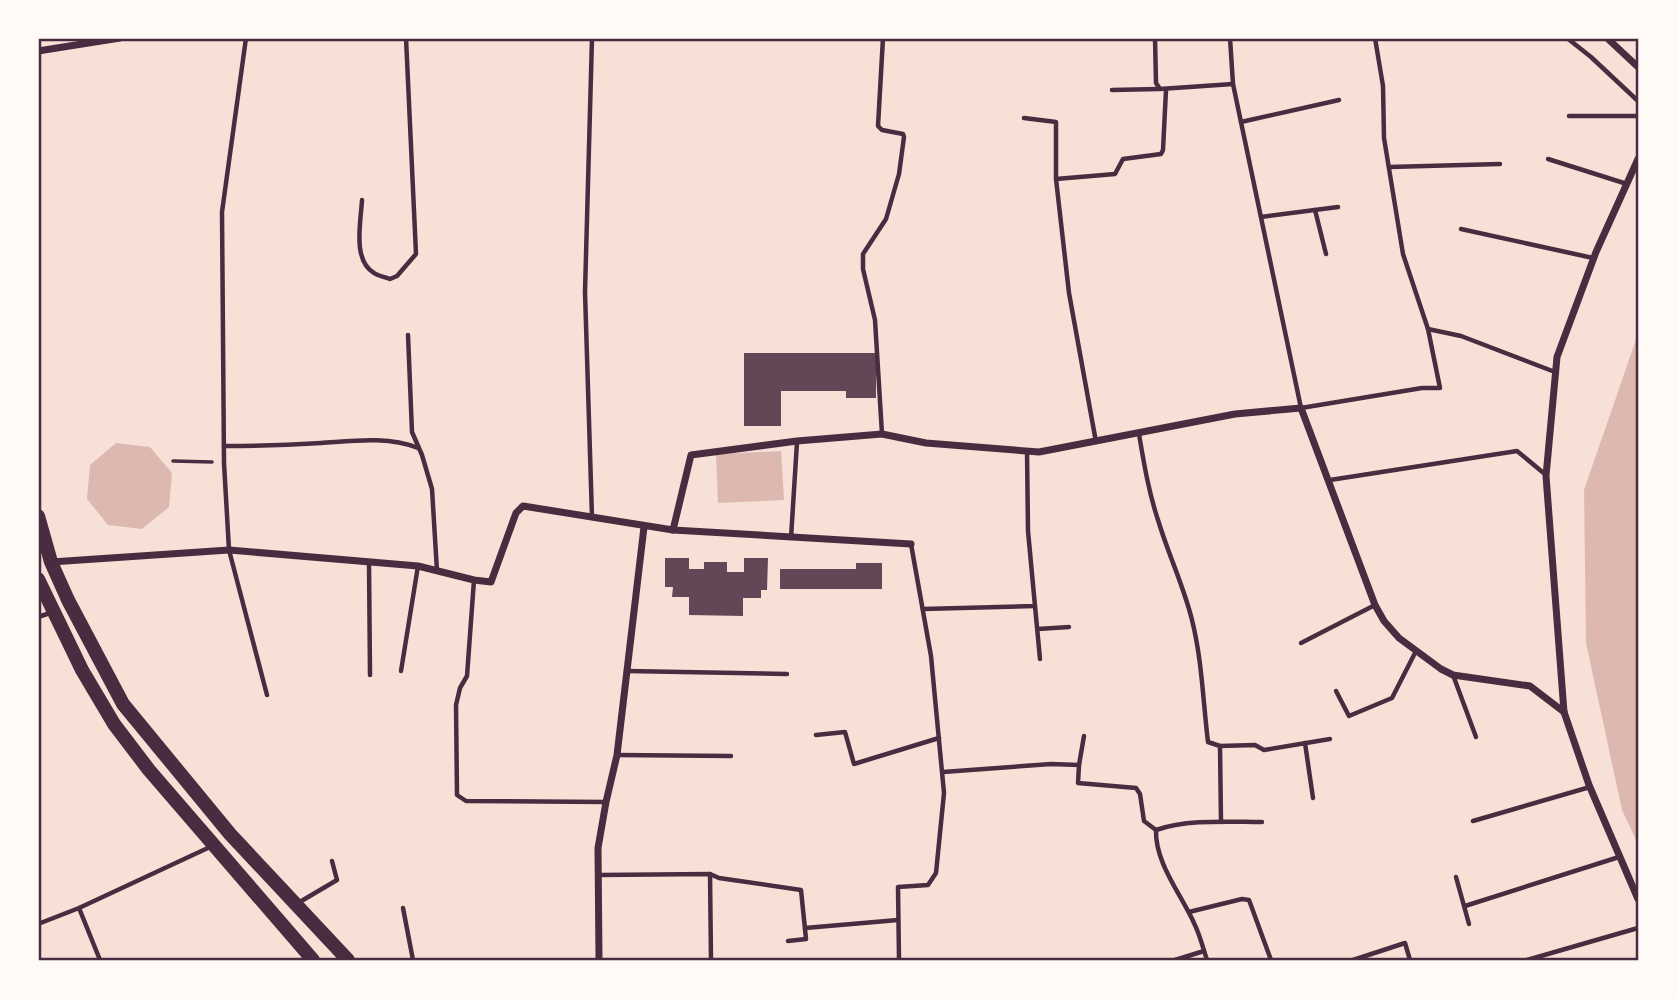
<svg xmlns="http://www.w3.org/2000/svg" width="1677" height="999" font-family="'Public Sans',sans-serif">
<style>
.water{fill:#dcb8b0}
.building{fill:#644757}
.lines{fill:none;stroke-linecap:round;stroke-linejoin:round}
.path{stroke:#4a2c40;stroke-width:3.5}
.service{stroke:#4a2c40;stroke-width:4.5}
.minor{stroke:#4a2c40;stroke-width:7}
.primary{stroke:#4a2c40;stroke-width:14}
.neatline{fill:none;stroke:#4a2c40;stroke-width:2.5}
</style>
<rect width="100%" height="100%" fill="#f7e1d7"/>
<g class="water">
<path d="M1638 334V844L1622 810 1586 643 1584 490Z"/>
<path d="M116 443 150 447 172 473 169 507 142 529 108 525 87 499 90 465Z"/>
<path d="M781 451 784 500 718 503 716 454Z"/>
</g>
<g class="building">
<path d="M744 353H876V398H846V391H781V426H744Z"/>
<path d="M665 558H689V569H704V562H727V572H744V558H768L767 590H761V598H743V616L689 615V597H672L673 587H665Z"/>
<path d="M856 563H882V589H780V569H856Z"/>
</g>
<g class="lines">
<path class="path" d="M173 461 212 462"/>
<g class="service">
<path d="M246 38 222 212 224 463 229 550 267 695"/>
<path d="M1155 38 1156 83 1160 89 1233 84"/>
<path d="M1230 38 1233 84 1301 408 1422 388H1440L1428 329 1403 254 1384 138 1383 86 1375 38"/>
<path d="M1567 38 1591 57 1638 101"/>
<path d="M1112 90 1159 89"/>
<path d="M1569 116H1638"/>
<path d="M1024 118 1056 122V179L1069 293 1096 442"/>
<path d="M1241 122 1339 100"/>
<path d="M1548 159 1627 184"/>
<path d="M1389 167 1500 164"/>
<path d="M1056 179 1115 174 1123 159 1161 154 1163 150 1166 90"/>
<path d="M362 200C361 221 352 260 374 273 378 276 385 277 390 279L397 276 416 254 406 38"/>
<path d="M1315 210 1326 254"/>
<path d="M1261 217 1338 207"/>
<path d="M1461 229 1593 258"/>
<path d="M1428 329 1461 336 1555 372"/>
<path d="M408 335 412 432 422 455 432 489 437 571"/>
<path d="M882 434 875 320 863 269V254L886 219 899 174 904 137 903 134 882 130 878 126 883 38"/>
<path d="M1139 434C1144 464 1149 494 1159 523 1169 556 1184 587 1192 620 1202 660 1203 701 1208 742L1220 746 1221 822"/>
<path d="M224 446C256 446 289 445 321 443 353 441 387 436 418 448"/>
<path d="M1330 480 1517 451 1546 475"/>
<path d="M592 517 585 292 592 38"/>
<path d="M791 538 797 442"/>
<path d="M369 563 370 675"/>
<path d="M474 580 467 676 460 688 456 705 457 795 466 801 606 802"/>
<path d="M1035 606 1040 659"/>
<path d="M923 609 1035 606 1028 531 1027 451"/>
<path d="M38 617 53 612"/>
<path d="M1038 629 1069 627"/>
<path d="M1301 643 1375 605"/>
<path d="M401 671 418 566"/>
<path d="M627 671 787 674"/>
<path d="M1453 675 1476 737"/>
<path d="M1336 691 1349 716 1392 698 1416 651"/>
<path d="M816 735 845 732 854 764 939 738"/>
<path d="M1305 743 1313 798"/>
<path d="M1220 746 1255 745 1264 750 1330 739"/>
<path d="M617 755 731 756"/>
<path d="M1079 765 1084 736"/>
<path d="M943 772 1051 764 1079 765 1078 783 1136 788 1140 794 1144 821 1156 830"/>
<path d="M1473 821 1590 787"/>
<path d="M1156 830C1155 863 1181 894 1194 923 1200 935 1203 948 1207 960"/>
<path d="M1156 830C1188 819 1228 822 1262 822"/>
<path d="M710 874 711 960"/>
<path d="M598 875 710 874 719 878 801 890 806 939 788 941"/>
<path d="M1456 877 1469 924"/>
<path d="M298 903 337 880 332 861"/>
<path d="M1465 906 1619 857"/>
<path d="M79 908 100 960"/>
<path d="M403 908 413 960"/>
<path d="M1189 912 1242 899 1249 900 1271 960"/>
<path d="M38 924 79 908 210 847"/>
<path d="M805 928 898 920"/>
<path d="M899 960 898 887 928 885 936 873 944 793 931 656 911 544"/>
<path d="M1175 960 1204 951"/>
<path d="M1353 960 1405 943 1410 960"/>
<path d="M1527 960 1638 928"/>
</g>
<g class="minor">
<path d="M1607 38 1638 67"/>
<path d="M38 51 120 38"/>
<path d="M1638 159 1596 252 1557 357 1546 476 1564 712 1589 785 1638 899"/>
<path d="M673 530 911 544"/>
<path d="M51 562 229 550 418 566 474 580 491 582 516 513 523 506 673 530 691 455 797 441 882 434 926 443 1039 452 1235 414 1301 408 1375 605 1384 621 1399 638 1441 669 1453 675 1530 686 1564 712"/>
<path d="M599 960 598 848 606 802 617 755 644 527"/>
</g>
<g class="primary">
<path d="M38 516 51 562 68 600 123 704 230 834 348 960"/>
<path d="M38 579 82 670 114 724 149 770 313 960"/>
</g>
</g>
<rect width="1677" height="999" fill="none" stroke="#fffaf5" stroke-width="80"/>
<rect x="40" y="40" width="1597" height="919" class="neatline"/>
</svg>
